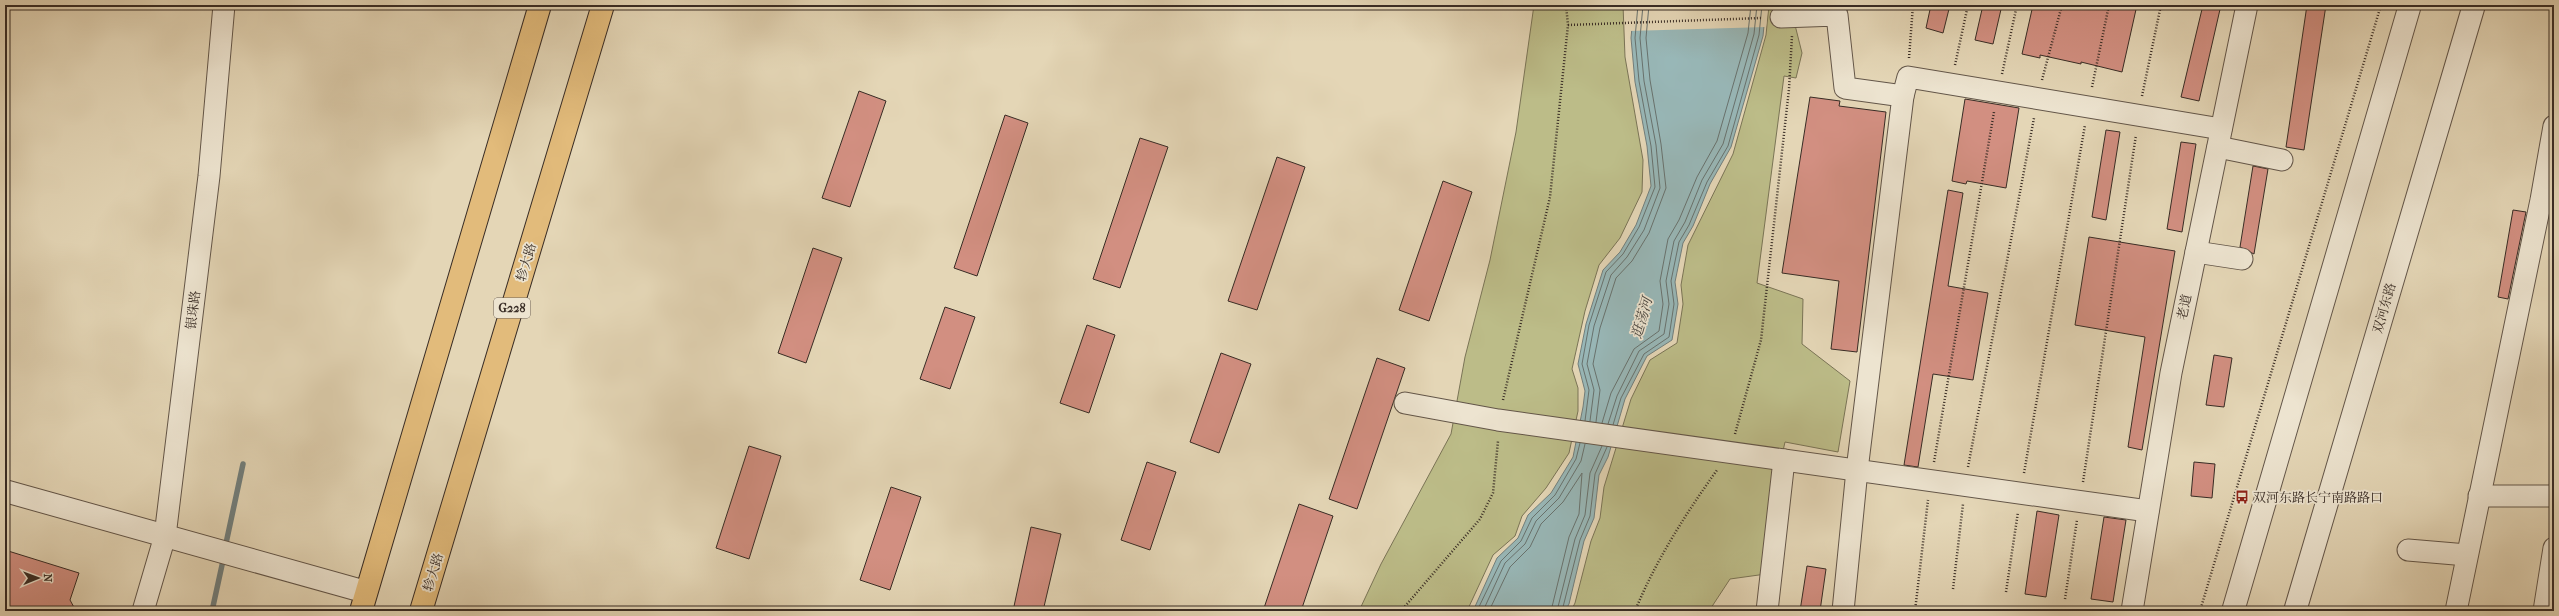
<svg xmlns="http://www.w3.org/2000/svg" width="2559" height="616" font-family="'IM FELL French Canon','Noto Serif SC',serif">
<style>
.green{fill:#bcbc88;stroke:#7a7456}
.water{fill:#98b7b7;stroke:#727f7d}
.pier{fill:#e4d6b6}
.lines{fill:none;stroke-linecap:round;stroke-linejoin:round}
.shore{stroke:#68726e;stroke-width:1}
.stream{stroke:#727f7d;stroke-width:5.5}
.building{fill:#d28f81;stroke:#382c25}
.minor-casing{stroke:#635649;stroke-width:23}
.tertiary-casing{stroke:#635649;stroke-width:24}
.trunk-casing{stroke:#382c25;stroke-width:24}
.path{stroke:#382c25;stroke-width:2.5;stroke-dasharray:1 2;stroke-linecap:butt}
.minor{stroke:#ede4d0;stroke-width:21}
.tertiary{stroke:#ede4d0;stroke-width:22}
.trunk{stroke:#e2bb7b;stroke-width:22}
.labels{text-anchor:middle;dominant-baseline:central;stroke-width:3.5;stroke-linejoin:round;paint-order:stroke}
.shield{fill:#ede4d0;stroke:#6e6358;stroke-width:1}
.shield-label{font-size:12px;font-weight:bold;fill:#382c25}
.street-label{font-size:13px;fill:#382c25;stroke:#ede4d0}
.poi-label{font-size:13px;fill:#382c25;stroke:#ede4d0;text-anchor:start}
.water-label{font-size:14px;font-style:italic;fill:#4b4842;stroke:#ede4d0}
</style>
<rect width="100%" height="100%" fill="#e4d6b6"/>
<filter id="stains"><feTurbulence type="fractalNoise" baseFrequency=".005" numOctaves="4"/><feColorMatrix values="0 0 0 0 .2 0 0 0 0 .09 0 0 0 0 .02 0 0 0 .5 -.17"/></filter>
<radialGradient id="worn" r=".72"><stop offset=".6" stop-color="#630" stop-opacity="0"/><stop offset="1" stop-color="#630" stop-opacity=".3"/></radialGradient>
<g class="green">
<path d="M1534 5H1623L1625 57 1643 160 1642 192 1620 238 1599 265 1585 311 1572 369 1578 388V411L1569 453 1546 488 1522 516 1515 536 1493 555 1467 611H1359L1381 564 1451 434 1465 357 1490 260 1516 132Z"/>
<path d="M1769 5H1794L1795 25 1802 53 1796 78 1784 76 1757 283 1803 299 1802 344 1850 381 1838 452 1785 442 1778 473 1766 574 1730 579 1709 611H1571L1575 603 1591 541 1600 518 1604 487 1631 399 1650 360 1677 343 1683 304 1681 285 1688 245 1733 154 1766 35Z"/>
</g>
<path class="water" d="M1634 5H1766L1763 36 1731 147 1710 184 1693 226 1683 243 1675 282 1678 304 1672 340 1647 356 1625 399 1608 457 1599 475 1594 518 1584 541 1569 604 1565 611H1473L1497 558 1518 538 1528 515 1551 493 1573 457 1583 407 1585 391 1578 364 1586 324 1603 270 1620 252 1636 225 1651 186 1647 146 1635 82 1631 38Z"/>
<path class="pier" d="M1733 5H1768L1766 27 1629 31 1631 8Z"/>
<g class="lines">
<g class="shore">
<path d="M1585 421 1589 390 1582 364 1589 325 1606 272 1623 254 1639 227 1655 187 1651 146 1639 81 1635 38 1638 5"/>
<path d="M1590 421 1594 390 1587 364 1594 326 1611 275 1627 257 1644 230 1660 188 1656 145 1644 81 1640 38 1643 5"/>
<path d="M1596 422 1600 390 1593 364 1600 328 1616 278 1632 261 1649 233 1666 188 1661 144 1650 80 1646 38 1649 5"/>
<path d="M1602 423 1611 393 1634 349 1659 331 1663 304 1660 281 1668 239 1679 220 1697 177 1717 141 1748 33 1751 5"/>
<path d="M1608 424 1617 396 1639 351 1664 334 1669 304 1666 281 1674 241 1685 222 1702 180 1723 144 1754 34 1757 5"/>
<path d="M1613 425 1621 398 1644 354 1669 337 1674 304 1671 281 1679 242 1689 225 1707 182 1728 146 1759 35 1762 5"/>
<path d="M1477 611 1501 561 1521 541 1532 518 1555 495 1576 459 1580 443"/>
<path d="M1483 611 1505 563 1525 544 1536 521 1559 498 1581 461 1585 444"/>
<path d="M1489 611 1510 567 1530 547 1541 524 1563 502 1582 473 1579 514 1569 537 1551 611"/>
<path d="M1557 611 1575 539 1585 515 1590 473 1602 446"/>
<path d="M1562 611 1580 540 1590 516 1595 474 1607 447"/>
</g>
<g class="stream">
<path d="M225 548 243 464"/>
<path d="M212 611 224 556"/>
</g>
</g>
<g class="building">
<path d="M1931 5H1950L1943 33 1926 28Z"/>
<path d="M1983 5H2002L1993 44 1975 40Z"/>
<path d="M2033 5H2137L2122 72 2081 62V64L2040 55V58L2022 54Z"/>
<path d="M2203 5H2221L2199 101 2181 97Z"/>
<path d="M2307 5H2326L2304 150 2286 147Z"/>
<path d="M859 91 886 101 850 207 822 198Z"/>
<path d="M1810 97 1840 101 1839 106 1886 112 1857 352 1831 349 1839 281 1782 273Z"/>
<path d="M1965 99 2019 108 2006 188 1967 181 1966 184 1952 181Z"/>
<path d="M1005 115 1028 123 977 276 954 268Z"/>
<path d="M2106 130 2120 132 2106 220 2092 217Z"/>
<path d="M1140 138 1168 147 1120 288 1093 279Z"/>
<path d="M2181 142 2196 144 2182 232 2167 229Z"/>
<path d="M1277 157 1305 167 1257 310 1228 301Z"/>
<path d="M2253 166 2268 169 2254 254 2240 247Z"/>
<path d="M1443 181 1472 192 1429 321 1399 310Z"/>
<path d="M1948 190 1963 193 1948 286 1988 293 1973 380 1933 374 1918 467 1904 465Z"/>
<path d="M2513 210 2526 212 2508 299 2498 297Z"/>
<path d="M2089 237 2175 251 2142 450 2128 447 2145 337 2075 325Z"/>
<path d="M813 248 842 258 806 363 778 353Z"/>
<path d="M945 307 975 317 950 389 920 379Z"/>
<path d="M1087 325 1115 335 1089 413 1060 403Z"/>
<path d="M1221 353 1251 364 1219 453 1190 442Z"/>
<path d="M2214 355 2232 358 2224 407 2206 405Z"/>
<path d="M1377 358 1405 368 1357 509 1329 499Z"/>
<path d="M749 446 781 456 749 559 716 548Z"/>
<path d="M1147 462 1176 472 1150 550 1121 540Z"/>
<path d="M2194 462 2215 464 2212 498 2191 496Z"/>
<path d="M891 487 921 497 890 590 860 580Z"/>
<path d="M1299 504 1333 516 1301 611H1263Z"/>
<path d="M2037 511 2059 515 2046 597 2025 594Z"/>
<path d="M2104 517 2126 520 2113 602 2091 599Z"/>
<path d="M1031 527 1061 534 1043 611H1013Z"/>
<path d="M5 550 79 573 70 600 76 611H5Z"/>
<path d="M1807 566 1826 569 1820 611H1800Z"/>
</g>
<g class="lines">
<g class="minor-casing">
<g id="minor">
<path d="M1781 17 1837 15 1845 88 1903 96 1857 470 1843 611"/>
<path d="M1903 96 1908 77 2221 129"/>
<path d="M2218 147 2282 160"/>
<path d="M2196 252 2242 259"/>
<path d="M1405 403 1498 420 2148 511"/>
<path d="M2479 496H2554"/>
<path d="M2408 550 2467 555"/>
<path d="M143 611 165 536 209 176 224 5"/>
<path d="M1767 611 1784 460"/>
<path d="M2132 611 2171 373 2247 5"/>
<path d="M2456 611 2541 200 2554 126"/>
<path d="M2544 611 2554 548"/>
</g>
</g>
<g class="tertiary-casing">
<g id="tertiary">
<path d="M5 491 366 592"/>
<path d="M2233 611 2410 5"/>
<path d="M2295 611 2474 5"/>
</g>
</g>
<g class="trunk-casing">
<g id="trunk">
<path d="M361 611 540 5"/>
<path d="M421 611 603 5"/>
</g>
</g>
<g class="path">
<path d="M1568 25 1761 18"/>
<path d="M1909 58 1913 5"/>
<path d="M1955 65 1968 5"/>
<path d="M2002 74 2017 5"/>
<path d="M2042 80 2062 5"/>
<path d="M2092 87 2109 5"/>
<path d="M2142 96 2161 5"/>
<path d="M1503 400 1550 197 1568 25 1566 5"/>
<path d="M1735 434 1761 340 1789 89 1792 36"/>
<path d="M1934 462 1994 112"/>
<path d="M1968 467 2034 118"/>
<path d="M2024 473 2085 125"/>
<path d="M2083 482 2136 135"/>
<path d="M1953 589 1963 504"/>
<path d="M2006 592 2018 512"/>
<path d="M2065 599 2077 520"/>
<path d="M1401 611 1480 519 1493 493 1498 441"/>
<path d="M1635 611C1656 560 1685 515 1717 470"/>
<path d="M1915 611 1928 500"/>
<path d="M2200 611 2381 5"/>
</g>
<use href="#minor" class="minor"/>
<use href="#tertiary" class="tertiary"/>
<use href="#trunk" class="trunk"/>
</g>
<defs>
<g id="bus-bare" transform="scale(1.08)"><path d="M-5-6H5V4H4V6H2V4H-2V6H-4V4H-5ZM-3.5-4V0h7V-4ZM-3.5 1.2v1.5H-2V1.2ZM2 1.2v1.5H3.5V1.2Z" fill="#8f2418" stroke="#ede4d0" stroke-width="2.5" paint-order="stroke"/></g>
</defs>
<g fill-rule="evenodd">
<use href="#bus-bare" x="2242" y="497"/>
</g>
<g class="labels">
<rect class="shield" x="494" y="298" width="36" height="20" rx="3"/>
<g class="shield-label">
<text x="512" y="308">G228</text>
</g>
<g class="street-label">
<text transform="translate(526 262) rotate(-73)">轸大路</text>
<text transform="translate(2184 307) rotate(-78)">老道</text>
<text transform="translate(2384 308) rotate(-74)">双河东路</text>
<text transform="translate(193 310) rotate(-83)">银珠路</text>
<text transform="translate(433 572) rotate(-73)">轸大路</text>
</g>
<g class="poi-label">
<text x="2253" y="497">双河东路长宁南路路口</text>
</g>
<g class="water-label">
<text transform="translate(1642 318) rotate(-74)">逛荡河</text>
</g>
</g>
<rect width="2559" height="616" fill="none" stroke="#e4d6b6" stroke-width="20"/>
<rect x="6" y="6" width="2547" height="604" fill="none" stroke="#382c25" stroke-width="2"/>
<rect x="10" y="10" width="2539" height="596" fill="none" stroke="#382c25"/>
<g transform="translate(38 578) rotate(89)" stroke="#ede4d0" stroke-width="3" paint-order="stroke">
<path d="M0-3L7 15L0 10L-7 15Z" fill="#382c25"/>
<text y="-6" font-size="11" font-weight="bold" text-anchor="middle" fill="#382c25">N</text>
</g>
<rect width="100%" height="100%" filter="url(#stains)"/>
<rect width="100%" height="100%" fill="url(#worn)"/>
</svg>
